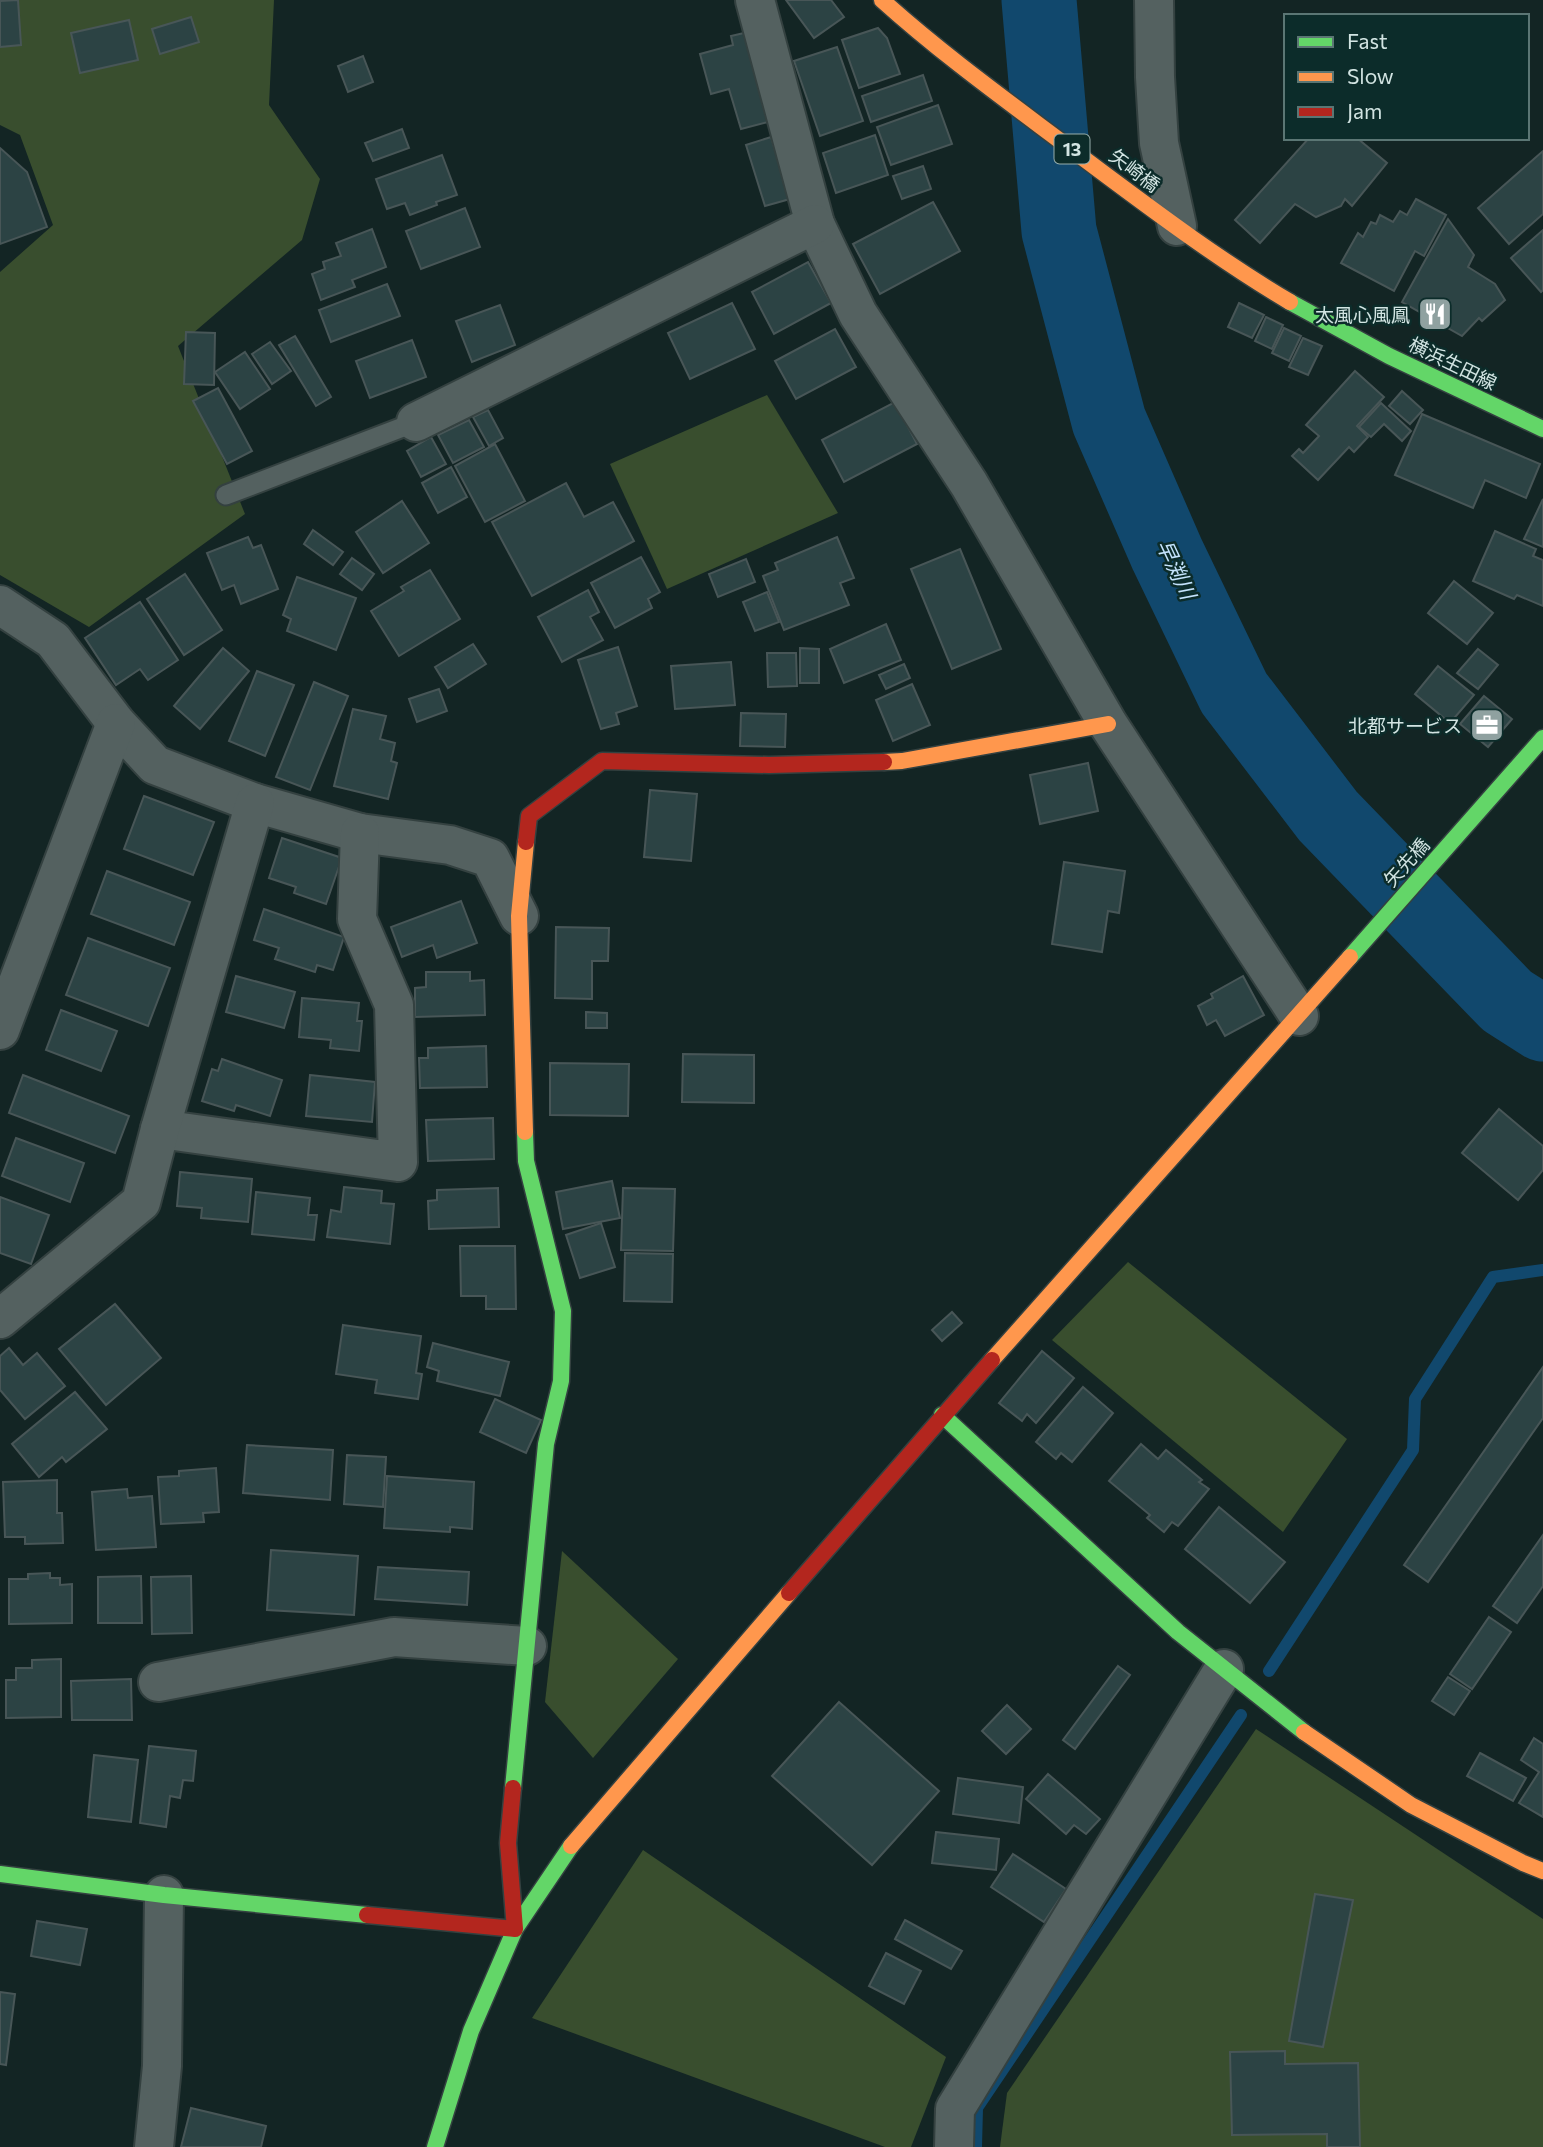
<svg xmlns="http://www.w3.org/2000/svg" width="1543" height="2147" font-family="Commissioner,'Noto Sans JP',sans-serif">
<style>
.green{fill:#394e2e}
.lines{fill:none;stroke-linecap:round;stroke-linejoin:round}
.stream{stroke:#11486d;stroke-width:12}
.river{stroke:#11486d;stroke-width:75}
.building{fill:#2c4344;stroke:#485657;stroke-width:2}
.lane-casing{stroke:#344140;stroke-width:23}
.street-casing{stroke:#344140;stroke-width:42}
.fast-casing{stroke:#344140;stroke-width:19}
.slow-casing{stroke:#344140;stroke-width:19}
.jam-casing{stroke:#344140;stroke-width:19}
.lane{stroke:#546160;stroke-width:19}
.street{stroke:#546160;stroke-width:38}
.fast{stroke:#63d668;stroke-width:16}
.slow{stroke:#ff974d;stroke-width:16}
.jam{stroke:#b3261e;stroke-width:16}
.labels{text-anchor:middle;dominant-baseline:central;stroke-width:5;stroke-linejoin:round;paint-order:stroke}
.shield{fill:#0c2c2a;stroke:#97adab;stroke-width:2}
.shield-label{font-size:18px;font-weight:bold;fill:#d2e4e2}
.street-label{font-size:19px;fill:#d2e4e2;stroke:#0c2c2a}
.poi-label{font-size:19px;fill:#d2e4e2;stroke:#0c2c2a;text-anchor:end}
.water-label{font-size:21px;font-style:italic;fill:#c5e4fd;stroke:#0c2c2a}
</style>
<rect width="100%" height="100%" fill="#132524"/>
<g class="green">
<path d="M0 0H274L269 105 320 179 302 240 178 346 245 514 89 627 0 575V272L53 225 20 135 0 125Z"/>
<path d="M767 395 838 513 667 589 610 464Z"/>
<path d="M1128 1262 1347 1439 1283 1532 1052 1340Z"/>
<path d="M562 1551 678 1659 593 1758 545 1702Z"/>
<path d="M1256 1729 1543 1919V2147H1000L1007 2093Z"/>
<path d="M643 1850 946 2057 911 2147H885L532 2018Z"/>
</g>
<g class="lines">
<g class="stream">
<path d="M1269 1671 1413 1450 1415 1399 1493 1277 1543 1270"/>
<path d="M976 2147 977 2108 1241 1715"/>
</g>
<path class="river" d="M1039 0 1059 231 1109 421 1167 554 1234 693 1328 816 1507 1001 1543 1024"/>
</g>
<g class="building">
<path d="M18 0 21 45 0 47V1Z"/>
<path d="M786 0H831L844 17 814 38Z"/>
<path d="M191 17 199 42 160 54 152 29Z"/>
<path d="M129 20 138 60 80 73 71 33Z"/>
<path d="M878 28 887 38 900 74 859 88 842 40Z"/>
<path d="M744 33 768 122 741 129 729 89 711 94 700 54 733 45 731 36Z"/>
<path d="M837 47 863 121 820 136 794 61Z"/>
<path d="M363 56 373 82 348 92 338 66Z"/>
<path d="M923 75 932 101 871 122 862 96Z"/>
<path d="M938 105 952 144 891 165 877 127Z"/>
<path d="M402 129 409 148 373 161 365 143Z"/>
<path d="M875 135 888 175 836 193 823 153Z"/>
<path d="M771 137 790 199 765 206 746 145Z"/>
<path d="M1309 138H1357L1387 163 1352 206 1345 199 1341 206 1316 217 1295 204 1260 243 1235 220Z"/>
<path d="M0 148 27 172 47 227 0 244Z"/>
<path d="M1543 151V214L1509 244 1478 208Z"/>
<path d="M442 155 457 195 436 202 437 205 410 215 405 203 387 209 376 179Z"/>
<path d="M923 166 931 189 902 199 893 176Z"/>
<path d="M1416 199 1446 215 1424 256 1415 251 1394 291 1341 263 1358 233 1363 237 1371 222 1376 224 1380 215 1393 222 1400 211 1407 215Z"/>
<path d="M933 202 960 251 880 294 853 244Z"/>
<path d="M465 208 480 247 421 269 406 231Z"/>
<path d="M1448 219 1474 255 1468 267 1495 284 1505 300 1482 321 1479 318 1462 336 1402 302Z"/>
<path d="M372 229 386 267 352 280 355 287 321 300 312 274 325 269 323 262 341 256 336 243Z"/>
<path d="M1543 230V290L1541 292 1511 258Z"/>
<path d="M808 262 831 303 774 334 752 292Z"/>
<path d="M387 284 400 316 331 342 319 310Z"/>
<path d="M732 303 755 349 690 379 668 333Z"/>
<path d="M1239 303 1264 315 1252 338 1228 327Z"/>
<path d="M500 305 515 345 472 362 456 321Z"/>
<path d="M1266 317 1283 325 1272 349 1255 341Z"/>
<path d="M1284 328 1301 336 1289 361 1272 353Z"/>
<path d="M835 329 856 367 796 399 775 361Z"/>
<path d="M186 332 215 333 214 385 184 384Z"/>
<path d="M295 336 331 397 316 406 279 345Z"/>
<path d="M1303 338 1322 346 1308 375 1289 367Z"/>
<path d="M412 340 426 377 370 398 356 361Z"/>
<path d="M270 342 291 371 272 384 252 354Z"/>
<path d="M245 352 270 389 240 409 215 372Z"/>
<path d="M1355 371 1384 397 1357 426 1368 437 1354 452 1349 447 1318 480 1292 456 1299 449 1303 453 1319 436 1306 425Z"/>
<path d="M218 388 252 451 227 464 193 401Z"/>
<path d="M1402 391 1423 410 1410 424 1389 406Z"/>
<path d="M895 402 917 444 844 482 822 440Z"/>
<path d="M1381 403 1411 431 1402 441 1384 424 1371 437 1359 427Z"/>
<path d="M488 410 503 438 489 446 473 417Z"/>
<path d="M1422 414 1540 464 1526 498 1485 480 1473 508 1395 475Z"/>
<path d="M469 420 484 447 453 463 438 435Z"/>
<path d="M431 437 446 464 421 477 407 451Z"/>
<path d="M495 444 525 501 485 522 455 466Z"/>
<path d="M451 467 467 497 438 513 422 483Z"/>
<path d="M566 483 584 517 613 502 634 541 532 596 492 522Z"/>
<path d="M1543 499V547L1524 539Z"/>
<path d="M402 501 429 543 383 573 356 532Z"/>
<path d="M313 530 343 552 333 565 304 544Z"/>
<path d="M1495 531 1536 549 1533 556 1543 560V606L1517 595 1514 599 1473 581Z"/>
<path d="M248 537 253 548 261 545 278 589 241 604 234 585 222 590 207 553Z"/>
<path d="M837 537 854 578 840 583 849 605 784 630 763 576 778 570 775 563Z"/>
<path d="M960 549 1001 649 952 669 911 569Z"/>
<path d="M641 557 660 592 648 599 652 608 615 628 591 583Z"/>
<path d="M352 558 374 574 362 590 340 574Z"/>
<path d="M746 559 755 582 718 597 709 574Z"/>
<path d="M430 570 460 619 399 656 371 611 404 591 401 587Z"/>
<path d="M185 574 222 630 184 655 147 599Z"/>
<path d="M297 577 356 598 336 650 287 631 291 619 283 615Z"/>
<path d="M1454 581 1493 613 1467 644 1428 613Z"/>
<path d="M588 590 599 612 590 617 603 640 562 662 538 617Z"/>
<path d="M767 592 779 622 755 631 743 602Z"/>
<path d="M140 602 178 660 148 680 140 669 116 685 85 638Z"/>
<path d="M886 624 901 660 844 683 830 649Z"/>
<path d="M473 644 486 664 448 688 435 667Z"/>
<path d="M618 647 637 706 616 713 619 724 601 729 578 660Z"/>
<path d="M223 648 249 671 200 729 174 706Z"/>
<path d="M800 648 819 649V683H800Z"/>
<path d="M1478 649 1498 665 1478 689 1457 673Z"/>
<path d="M767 653H796L797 686 768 687Z"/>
<path d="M731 662 735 705 675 709 671 666Z"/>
<path d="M904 664 910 678 886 689 879 675Z"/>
<path d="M1438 666 1474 695 1450 723 1415 694Z"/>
<path d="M257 671 294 685 265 756 229 741Z"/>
<path d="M314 682 348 696 310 790 276 777Z"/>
<path d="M912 684 930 725 893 741 876 700Z"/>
<path d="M439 689 447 711 417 722 409 699Z"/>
<path d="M1484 696 1512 719 1488 747 1460 724Z"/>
<path d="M353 709 386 716 380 739 395 743 391 761 397 763 388 799 334 786Z"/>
<path d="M741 713 786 714 785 747 740 746Z"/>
<path d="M1088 763 1098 811 1040 824 1030 775Z"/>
<path d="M650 790 697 794 691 861 644 857Z"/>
<path d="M144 796 214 822 193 875 124 849Z"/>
<path d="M282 838 342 858 326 904 294 893 296 887 269 878Z"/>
<path d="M1064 862 1125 871 1119 913 1108 911 1102 952 1052 944Z"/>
<path d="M107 871 190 902 174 945 91 914Z"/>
<path d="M461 901 477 943 437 958 433 945 402 957 391 927Z"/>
<path d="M264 909 344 937 333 970 317 965 315 972 275 959 279 948 254 940Z"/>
<path d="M556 927 609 928 608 961H592V999L555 998Z"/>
<path d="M88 938 170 968 148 1026 66 995Z"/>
<path d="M426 972H470V981L484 980 485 1015 415 1017V988L426 987Z"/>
<path d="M236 976 295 992 284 1028 226 1012Z"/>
<path d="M1243 976 1264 1015 1225 1036 1216 1020 1207 1025 1198 1006 1213 998 1211 994Z"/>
<path d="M302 998 359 1003 357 1021H362L359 1051 330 1048 331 1040 299 1037Z"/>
<path d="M61 1010 117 1031 101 1071 46 1050Z"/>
<path d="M586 1012 607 1013V1028H586Z"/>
<path d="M486 1046 487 1087 420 1088 419 1058H428V1048Z"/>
<path d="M683 1054 754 1055V1103L682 1102Z"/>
<path d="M222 1059 282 1080 270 1116 236 1105 234 1111 202 1101 212 1069 218 1071Z"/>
<path d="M550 1063 629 1064 628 1116 550 1115Z"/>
<path d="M23 1075 129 1116 115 1153 9 1113Z"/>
<path d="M310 1075 375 1082 372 1122 306 1116Z"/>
<path d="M1499 1109 1543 1146V1170L1518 1200 1462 1153Z"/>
<path d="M493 1118 494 1159 428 1161 426 1120Z"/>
<path d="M16 1138 84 1163 70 1202 2 1176Z"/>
<path d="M180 1172 252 1179 248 1222 201 1218 202 1208 177 1206Z"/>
<path d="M612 1181 620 1218 563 1229 556 1192Z"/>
<path d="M344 1187 382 1191 381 1203 394 1204 390 1244 327 1237 331 1210 341 1212Z"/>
<path d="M498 1188 499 1227 429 1229 428 1201 437 1200V1190Z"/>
<path d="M623 1188 675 1189 673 1251 621 1250Z"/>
<path d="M256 1192 310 1198 308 1215H317L314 1240 252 1234Z"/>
<path d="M0 1197 49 1215 31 1264 0 1253Z"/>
<path d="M601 1223 615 1267 580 1278 566 1235Z"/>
<path d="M460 1246H515L516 1309H486V1296H461Z"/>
<path d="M625 1253 673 1254 672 1302 624 1301Z"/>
<path d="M115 1304 161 1358 106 1405 59 1349Z"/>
<path d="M952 1312 962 1323 942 1341 932 1330Z"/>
<path d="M343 1325 421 1336 416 1373 422 1374 418 1399 375 1393 377 1380 336 1374Z"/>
<path d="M433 1343 509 1362 500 1396 437 1381 439 1371 427 1367Z"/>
<path d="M9 1348 23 1365 37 1353 65 1386 25 1419 0 1390V1356Z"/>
<path d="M1042 1351 1074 1378 1036 1423 1027 1414 1022 1421 999 1403Z"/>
<path d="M1543 1367V1418L1428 1582 1404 1565Z"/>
<path d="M1083 1387 1113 1413 1072 1462 1061 1453 1056 1459 1036 1442Z"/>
<path d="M75 1392 107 1429 66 1462 62 1457 39 1477 12 1444Z"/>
<path d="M495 1399 541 1420 526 1453 480 1432Z"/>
<path d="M1141 1444 1158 1459 1166 1450 1202 1480 1199 1482 1209 1489 1178 1526 1172 1522 1164 1532 1147 1518 1150 1515 1109 1481Z"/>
<path d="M247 1445 333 1450 330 1500 243 1493Z"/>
<path d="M347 1455 386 1457 383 1507 344 1504Z"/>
<path d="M216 1468 219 1512 203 1513 204 1522 161 1524 158 1477 179 1476V1471Z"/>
<path d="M387 1476 474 1482 472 1529 450 1527V1532L384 1528Z"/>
<path d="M57 1480V1513H62L63 1543 25 1544V1537H5L3 1482Z"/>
<path d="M127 1489 128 1498 152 1496 156 1547 96 1550 92 1492Z"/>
<path d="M1219 1507 1285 1562 1250 1603 1185 1549Z"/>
<path d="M1543 1535V1586L1517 1623 1493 1606Z"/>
<path d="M271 1550 358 1556 354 1615 267 1610Z"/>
<path d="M378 1567 469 1572 467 1605 375 1599Z"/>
<path d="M50 1573V1578H60V1585L72 1584V1623L9 1624V1579H28V1574Z"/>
<path d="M141 1576 142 1623H98V1577Z"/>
<path d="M191 1576 192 1633 152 1634 151 1577Z"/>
<path d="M1489 1617 1511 1632 1472 1689 1450 1674Z"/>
<path d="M61 1659V1717L6 1718V1680H16V1668H32V1660Z"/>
<path d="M1118 1666 1130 1675 1075 1749 1063 1740Z"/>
<path d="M1448 1677 1470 1691 1454 1715 1432 1701Z"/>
<path d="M131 1679 132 1720H72L71 1681Z"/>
<path d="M839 1702 939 1791 872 1865 772 1776Z"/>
<path d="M1007 1705 1031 1729 1006 1754 982 1731Z"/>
<path d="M1534 1738 1543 1744V1817L1519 1803 1539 1772 1521 1760Z"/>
<path d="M149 1746 196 1751 193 1781 183 1780 180 1798 170 1796 166 1827 140 1823Z"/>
<path d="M1480 1753 1526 1778 1513 1801 1467 1776Z"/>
<path d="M94 1755 138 1760 131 1822 88 1817Z"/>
<path d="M1048 1774 1100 1819 1086 1834 1074 1825 1066 1834 1026 1799Z"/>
<path d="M958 1778 1023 1787 1019 1823 953 1814Z"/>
<path d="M936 1832 999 1839 996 1870 932 1863Z"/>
<path d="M1013 1854 1066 1889 1044 1922 991 1887Z"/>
<path d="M1315 1894 1353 1900 1323 2047 1289 2041Z"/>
<path d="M905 1920 962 1951 951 1969 895 1939Z"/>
<path d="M37 1921 87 1929 80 1965 31 1956Z"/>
<path d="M886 1953 921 1971 904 2004 869 1986Z"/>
<path d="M0 1992 15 1994 6 2065 0 2064Z"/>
<path d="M1285 2051V2064L1358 2063 1360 2147H1327V2134L1232 2135 1230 2052Z"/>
<path d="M191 2108 266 2126 261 2147H181Z"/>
</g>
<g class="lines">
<g class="lane-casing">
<path id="lane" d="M226 495 416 422"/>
</g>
<g class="street-casing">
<g id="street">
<path d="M755 0 815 224 858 314 969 484 1108 724 1299 1016"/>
<path d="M1154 0 1155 77 1159 143 1177 226"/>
<path d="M416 422 815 224"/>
<path d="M0 605 53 640 116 723 155 765 255 803 360 833 450 845 490 858 519 916"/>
<path d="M0 1030 116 723"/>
<path d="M160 1129 398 1162 394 1005 357 919 360 833"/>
<path d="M0 1319 141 1202 160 1129 255 803"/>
<path d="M158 1682 394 1637 527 1646"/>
<path d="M154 2147 162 2066 164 1895"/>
<path d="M954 2147 955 2109 1224 1669"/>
</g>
</g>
<g class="fast-casing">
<g id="fast">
<path d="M1290 302 1389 356 1543 429"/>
<path d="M1350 957 1543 738"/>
<path d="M942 1415 1178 1632 1304 1732"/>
<path d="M513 1788 546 1444 561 1381 563 1311 526 1161 525 1132"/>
<path d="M0 1874 164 1895 367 1915"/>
<path d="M435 2147 471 2031 515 1929 571 1846"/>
</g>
</g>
<g class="slow-casing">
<g id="slow">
<path d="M882 0C943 55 1010 103 1075 152 1145 204 1214 257 1290 302"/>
<path d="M884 762 902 761 1108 724"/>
<path d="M525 1132 519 916 526 842"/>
<path d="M992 1360 1350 957"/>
<path d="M1304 1732 1411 1805 1523 1863 1543 1871"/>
<path d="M571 1846 789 1593"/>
</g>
</g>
<g class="jam-casing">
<g id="jam">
<path d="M526 842 529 816 602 761 769 765 884 762"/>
<path d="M789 1593 992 1360"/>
<path d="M367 1915 515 1929 508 1843 513 1788"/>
</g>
</g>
<use href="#lane" class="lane"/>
<use href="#street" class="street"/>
<use href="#fast" class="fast"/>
<use href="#slow" class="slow"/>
<use href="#jam" class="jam"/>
</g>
<defs>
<g id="restaurant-square" transform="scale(1.75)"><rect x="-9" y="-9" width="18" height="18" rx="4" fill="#8fa1a0" stroke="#0c2c2a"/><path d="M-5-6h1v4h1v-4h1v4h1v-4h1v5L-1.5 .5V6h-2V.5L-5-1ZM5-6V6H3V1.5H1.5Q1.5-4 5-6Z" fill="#fff"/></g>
<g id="office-square" transform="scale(1.75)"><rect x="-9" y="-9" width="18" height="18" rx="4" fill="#8fa1a0" stroke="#0c2c2a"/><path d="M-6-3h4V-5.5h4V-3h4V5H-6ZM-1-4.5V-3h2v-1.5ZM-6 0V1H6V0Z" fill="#fff"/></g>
</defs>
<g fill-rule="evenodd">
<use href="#restaurant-square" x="1435" y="314"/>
<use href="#office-square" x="1487" y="725"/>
</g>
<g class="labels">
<rect class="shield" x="1054.5" y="134.5" width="35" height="29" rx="5"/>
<g class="shield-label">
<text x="1072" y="149">13</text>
</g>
<g class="street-label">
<text transform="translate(1135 170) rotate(37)">矢崎橋</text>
<text transform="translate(1453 363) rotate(26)">横浜生田線</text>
<text transform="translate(1406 862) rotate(-48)">矢先橋</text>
</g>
<g class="poi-label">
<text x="1410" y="314">太風心風鳳</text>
<text x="1462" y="725">北都サービス</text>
</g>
<g class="water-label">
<text transform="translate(1177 569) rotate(65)">早渕川</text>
</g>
</g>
<rect x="1284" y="14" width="245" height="126" fill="#0c2c2a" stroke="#5b7674" stroke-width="2"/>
<rect x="1298" y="37" width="35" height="10" fill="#63d668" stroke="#5b7674" stroke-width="2"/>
<text x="1347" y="49" font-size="21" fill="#d2e4e2">Fast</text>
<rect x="1298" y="72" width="35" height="10" fill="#ff974d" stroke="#5b7674" stroke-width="2"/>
<text x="1347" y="84" font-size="21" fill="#d2e4e2">Slow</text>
<rect x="1298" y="107" width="35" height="10" fill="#b3261e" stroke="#5b7674" stroke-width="2"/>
<text x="1347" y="119" font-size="21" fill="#d2e4e2">Jam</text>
</svg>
